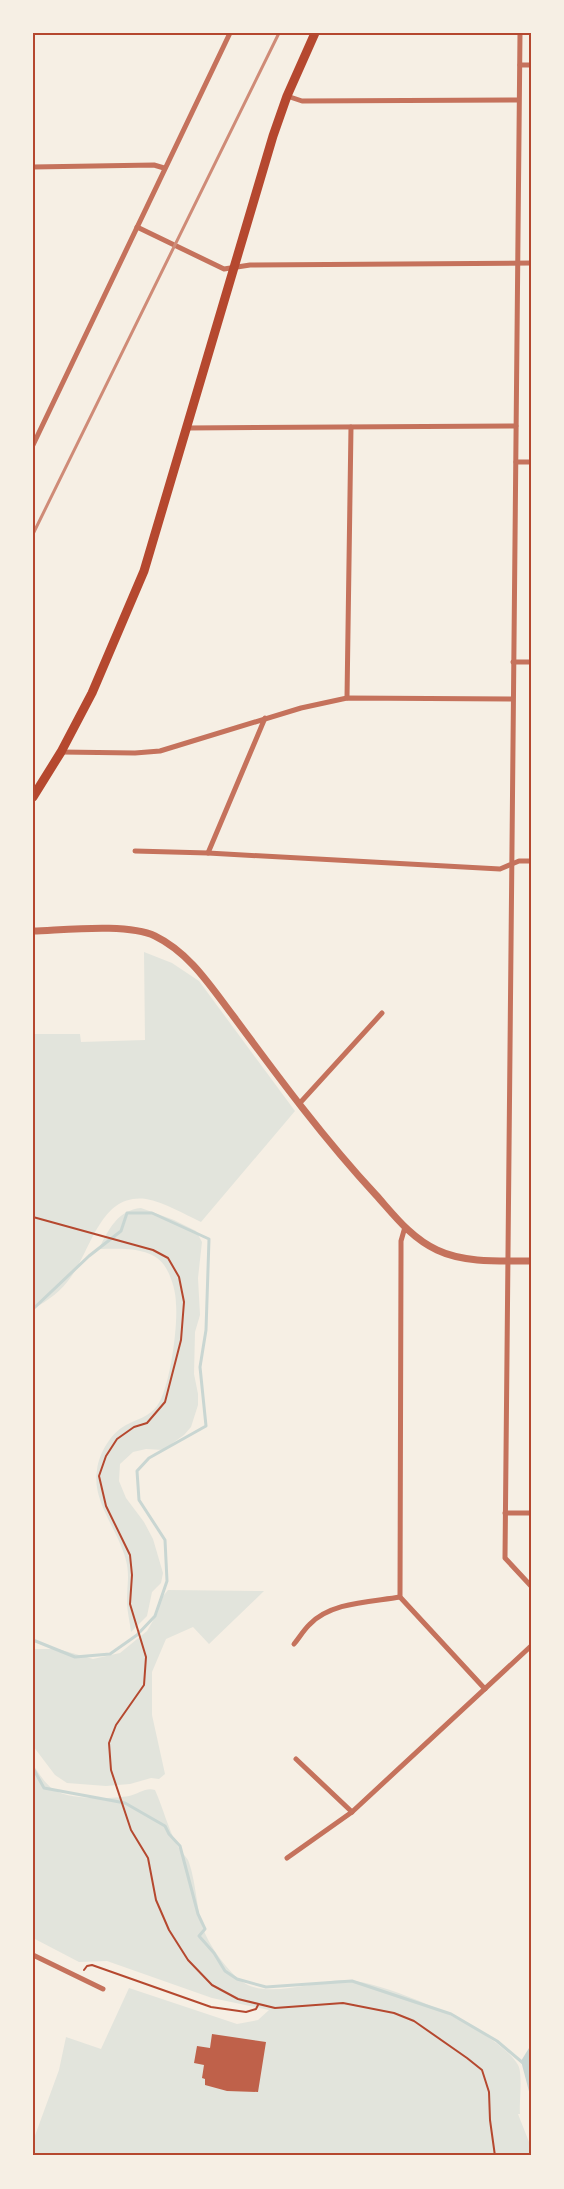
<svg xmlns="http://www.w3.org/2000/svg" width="564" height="2189" font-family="'Playfair Display',serif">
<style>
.green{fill:#e2e4dc}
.water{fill:#c9d6d2}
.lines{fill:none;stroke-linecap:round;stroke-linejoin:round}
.stream{stroke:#c9d6d2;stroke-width:3}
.building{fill:#bf614a}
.path{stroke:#b5482f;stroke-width:2}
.minor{stroke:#c5725c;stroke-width:5}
.tertiary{stroke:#c5725c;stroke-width:7}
.primary{stroke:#b5482f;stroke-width:9}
.rail{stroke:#cf8b77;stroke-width:3}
.neatline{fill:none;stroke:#b5482f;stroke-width:2}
</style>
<rect width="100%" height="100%" fill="#f6efe4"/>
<g class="green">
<path d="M144 952 172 963 199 981 295 1111 201 1222C184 1214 164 1202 146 1199 101 1193 92 1248 71 1277 61 1291 49 1300 33 1309V1034H80L81 1042 145 1040Z"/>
<path d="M141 1208 174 1220 196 1231 202 1242 198 1278 200 1315 195 1332 194 1374 198 1394V1405L191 1427 184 1435 163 1450 146 1449 133 1452 120 1464 119 1481 126 1498 144 1522 153 1539 163 1573 161 1583 152 1592 147 1616 131 1632C130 1622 127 1611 127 1601 127 1581 131 1572 123 1551 114 1525 92 1499 97 1470 99 1453 111 1433 126 1425 137 1419 149 1417 157 1406 170 1389 178 1326 176 1304 176 1291 171 1275 164 1265 150 1246 119 1249 99 1249 108 1230 118 1210 141 1208Z"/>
<path d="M168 1590 264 1591 209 1644 193 1627 166 1639 152 1672V1715L165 1774 159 1779 151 1778 130 1784 106 1786 67 1783 55 1775 33 1746V1649H58L93 1659 120 1653 147 1631 158 1612 160 1600Z"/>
<path d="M33 1765C39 1773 45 1784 54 1790 70 1800 111 1799 129 1796 138 1794 146 1787 155 1790 163 1808 168 1828 177 1845 180 1851 185 1855 188 1860 194 1874 197 1903 200 1918 203 1938 228 1974 246 1984 270 1997 314 1982 341 1980 380 1978 498 2030 518 2065 523 2073 519 2103 520 2114H518L529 2142 531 2156H33V2141L59 2070 66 2037 101 2049 129 1988 237 2024 258 2020 269 2010 212 1998 107 1961 79 1962 33 1938Z"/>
</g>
<path class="water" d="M531 2034V2099L521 2061 529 2048Z"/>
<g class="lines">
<g class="stream">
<path d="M33 1309 89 1256 121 1231 127 1213H152L209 1239 206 1330 200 1367 206 1426 149 1458 137 1471 139 1500 165 1540 167 1581 155 1616 137 1635 110 1654 75 1657 33 1640"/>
<path d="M33 1768 44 1788 125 1803 165 1826 169 1834 180 1846 198 1914 205 1929 199 1936 214 1953 225 1971 237 1979 266 1987 352 1981 451 2014 497 2041 523 2063"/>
</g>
</g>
<path class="building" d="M212 2034 266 2042 258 2092 227 2091 205 2085V2079L202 2078 204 2065 194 2063 197 2046 210 2048Z"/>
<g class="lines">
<g class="path">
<path d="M33 1217 153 1250 168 1258 179 1277 184 1302 181 1340 165 1402 147 1423 134 1427 117 1439 106 1456 99 1476 106 1506 130 1555 132 1575 130 1604 146 1657 144 1685 116 1725 109 1743 111 1770 131 1830 148 1858 156 1900 169 1930 188 1960 212 1985 238 1999 275 2008 343 2003 394 2013 414 2021 467 2058 482 2070 489 2092 490 2120 495 2156"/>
<path d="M84 1970 87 1966 92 1965 211 2007 246 2012 256 2009 258 2005"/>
</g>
<g class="minor">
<path d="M520 33 505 1558 531 1586"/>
<path d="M520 65H531"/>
<path d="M287 96 302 101 518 100"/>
<path d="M33 167 154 165 164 168"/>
<path d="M137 227 224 269 250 265 531 263"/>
<path d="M187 428 516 426"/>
<path d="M33 445 230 33"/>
<path d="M516 462H531"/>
<path d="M513 662H531"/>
<path d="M347 698 351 427"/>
<path d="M61 752 135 753 160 751 301 708 347 698 512 699"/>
<path d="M135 851 208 853 500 869 519 861H531"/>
<path d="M208 853 265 718"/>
<path d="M299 1104 382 1013"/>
<path d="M405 1227 401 1241V1253L400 1597 485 1689"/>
<path d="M505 1513H531"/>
<path d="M294 1644C299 1638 303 1631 309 1625 330 1602 371 1602 400 1597"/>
<path d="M296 1759 352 1812"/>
<path d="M287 1858 352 1812 531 1646"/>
<path d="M33 1955 103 1989"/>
</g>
<path class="tertiary" d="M33 931C65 930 128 923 155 936 190 953 211 987 234 1017 279 1078 324 1139 376 1195 394 1215 411 1238 437 1250 464 1263 501 1261 531 1261"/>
<path class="primary" d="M33 797 61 752 92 693 144 571 273 136 287 96 315 33"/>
<path class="rail" d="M33 534 279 33"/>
</g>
<rect width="564" height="2189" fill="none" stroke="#f6efe4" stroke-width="69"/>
<rect x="34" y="34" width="496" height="2120" class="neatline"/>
</svg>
